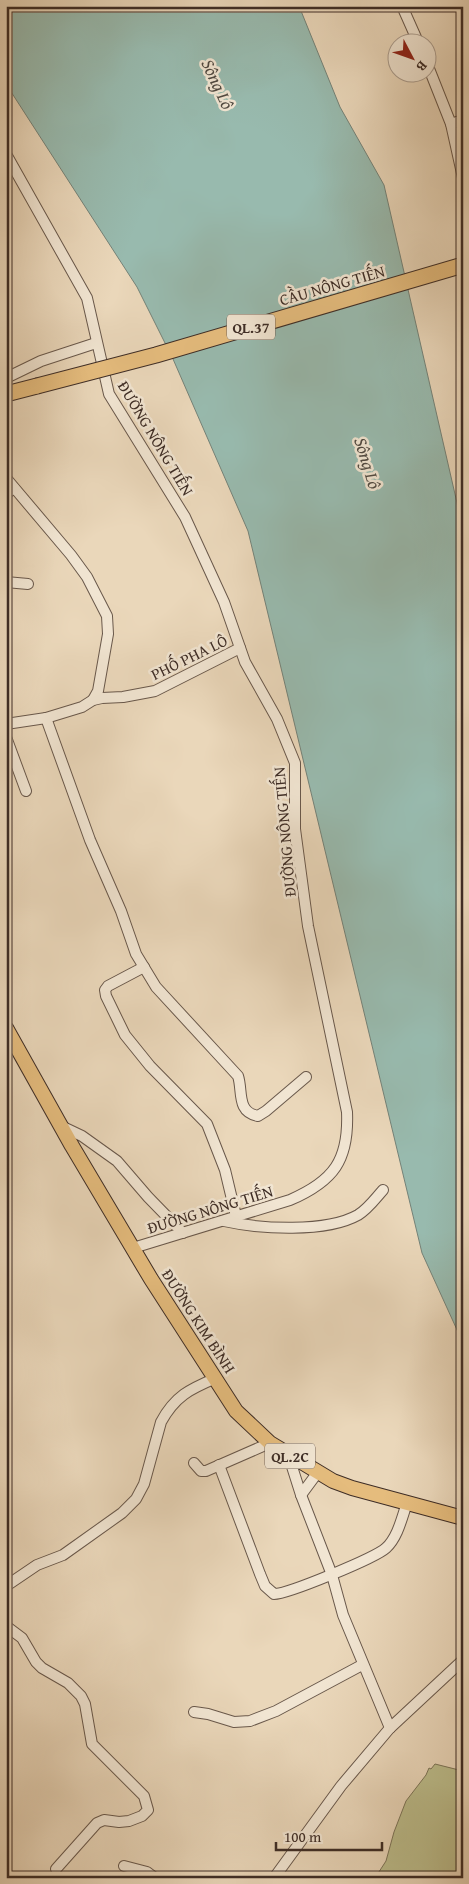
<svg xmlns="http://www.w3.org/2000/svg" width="469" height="1884" font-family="'Gentium Book Plus',serif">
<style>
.green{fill:#bcbd8c;stroke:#7d7559}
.water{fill:#98baae;stroke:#748278}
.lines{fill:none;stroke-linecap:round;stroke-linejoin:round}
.minor-casing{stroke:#69584b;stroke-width:12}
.major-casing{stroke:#3e2d26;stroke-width:16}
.highway-casing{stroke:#3e2d26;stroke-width:17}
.minor{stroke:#f1e5d2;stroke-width:10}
.major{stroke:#e5bc7d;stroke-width:14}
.highway{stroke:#e5bc7d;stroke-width:15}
.highway-bridge-casing{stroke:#3e2d26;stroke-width:17;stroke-linecap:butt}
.highway-bridge{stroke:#e5bc7d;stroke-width:15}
.labels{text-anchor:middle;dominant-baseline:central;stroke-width:5;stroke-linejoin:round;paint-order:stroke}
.shield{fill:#f1e5d2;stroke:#74645a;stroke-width:1}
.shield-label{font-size:15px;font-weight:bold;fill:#3e2d26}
.street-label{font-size:16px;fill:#3e2d26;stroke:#f1e5d2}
.water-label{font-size:18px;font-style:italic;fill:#504941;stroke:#f1e5d2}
</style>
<rect width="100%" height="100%" fill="#ead7ba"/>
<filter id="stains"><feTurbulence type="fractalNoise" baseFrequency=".004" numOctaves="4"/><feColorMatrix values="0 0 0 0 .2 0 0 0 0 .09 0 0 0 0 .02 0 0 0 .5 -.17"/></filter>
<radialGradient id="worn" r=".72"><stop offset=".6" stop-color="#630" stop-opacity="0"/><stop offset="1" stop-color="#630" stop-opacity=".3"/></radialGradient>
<path class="green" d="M435 1764 463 1771V1878H375L386 1861 394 1832 406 1801 426 1775 429 1768 431 1769Z"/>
<path class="water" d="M6 6H299L340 107 384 185 463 529V1343L422 1253 248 531 173 359 137 287 6 84Z"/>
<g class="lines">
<g class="minor-casing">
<g id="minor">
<path d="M402 6 418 42"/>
<path d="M426 61 451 124 463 178"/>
<path d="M451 124 463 120"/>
<path d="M6 154 87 298 109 394 185 517 224 602 245 662 277 719 295 763V829L308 926 347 1112C349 1160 334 1181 290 1200L133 1248"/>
<path d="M6 378 41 361 96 343"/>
<path d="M6 478 71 555 87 577 107 616 108 634 98 691 93 700"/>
<path d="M6 494 14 488"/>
<path d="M6 582 28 584"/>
<path d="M46 718 90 840 121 911 136 954 156 987 238 1076C243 1091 236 1112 258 1116L266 1111 306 1077"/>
<path d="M6 724 46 718 82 707 93 700 102 698 123 697 155 691 240 648"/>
<path d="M6 737 26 791"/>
<path d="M144 967 108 986 105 990 106 996 125 1035 150 1066 207 1124 225 1170 236 1216"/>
<path d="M61 1126 82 1136 117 1161 148 1197 183 1233"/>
<path d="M224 1221C260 1229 326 1233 358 1215 368 1209 375 1199 383 1190"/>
<path d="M288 1454 301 1495 332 1575 343 1615 390 1728"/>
<path d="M194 1463 201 1471H206L270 1443"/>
<path d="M219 1465 260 1574 265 1586 274 1594C288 1594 375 1558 386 1548 398 1537 402 1517 407 1503"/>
<path d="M301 1495 318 1472"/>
<path d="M6 1586 37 1565 63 1555 122 1513 136 1499 144 1484 161 1422C175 1396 190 1389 216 1378"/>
<path d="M6 1626 22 1638 36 1662 42 1668 68 1683 81 1696 85 1704 92 1744 144 1796 148 1810 142 1816 129 1821 119 1822 104 1820 97 1823 56 1869"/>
<path d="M194 1712 208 1714 234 1722 250 1721 276 1711 362 1665"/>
<path d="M124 1866 147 1872 155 1878"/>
<path d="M274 1878 341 1786 390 1728 463 1660"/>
</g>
</g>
<g class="major-casing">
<path id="major" d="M6 1028 72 1146 151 1279 236 1411 270 1443 333 1481 352 1488 463 1518"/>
</g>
<g class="highway-casing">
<path id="highway" d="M6 394 37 386"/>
</g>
<use href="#minor" class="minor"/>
<use href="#major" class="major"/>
<use href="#highway" class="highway"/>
<g class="highway-bridge-casing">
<path id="highway-bridge" d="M37 386 156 355 463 265"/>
</g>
<use href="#highway-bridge" class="highway-bridge"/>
</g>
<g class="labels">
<g class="shield">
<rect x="227" y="314.5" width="48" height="25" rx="4"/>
<rect x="265" y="1443.5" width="50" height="25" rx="4"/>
</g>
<g class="shield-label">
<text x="251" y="327">QL.37</text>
<text x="290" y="1456">QL.2C</text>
</g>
<g class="street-label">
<text transform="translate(332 285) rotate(-16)">CẦU NÔNG TIẾN</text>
<text transform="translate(156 438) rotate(59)">ĐƯỜNG NÔNG TIẾN</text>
<text transform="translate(189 657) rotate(-26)">PHỐ PHA LÔ</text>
<text transform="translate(284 832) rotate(-95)">ĐƯỜNG NÔNG TIẾN</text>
<text transform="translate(210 1209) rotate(-17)">ĐƯỜNG NÔNG TIẾN</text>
<text transform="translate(199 1321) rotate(57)">ĐƯỜNG KIM BÌNH</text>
</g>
<g class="water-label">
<text transform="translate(218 84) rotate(65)">Sông Lô</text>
<text transform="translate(368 463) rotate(73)">Sông Lô</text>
</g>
</g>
<rect width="469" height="1884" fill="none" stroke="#ead7ba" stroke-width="25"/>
<rect x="8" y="8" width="454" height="1869" fill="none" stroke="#3e2d26" stroke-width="2.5"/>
<rect x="12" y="12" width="444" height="1859" fill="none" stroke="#3e2d26"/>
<g transform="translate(412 58) rotate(131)"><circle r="24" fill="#f1e5d2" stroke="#a99b8d"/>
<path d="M0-4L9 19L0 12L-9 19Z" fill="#8f2418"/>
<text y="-8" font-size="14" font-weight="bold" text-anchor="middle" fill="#3e2d26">B</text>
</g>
<path d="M276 1842v8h106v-8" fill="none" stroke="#3e2d26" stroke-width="2.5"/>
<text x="284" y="1842" font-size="15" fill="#3e2d26" stroke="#f1e5d2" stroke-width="4" paint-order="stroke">100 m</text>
<rect width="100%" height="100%" filter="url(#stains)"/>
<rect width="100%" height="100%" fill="url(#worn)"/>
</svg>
